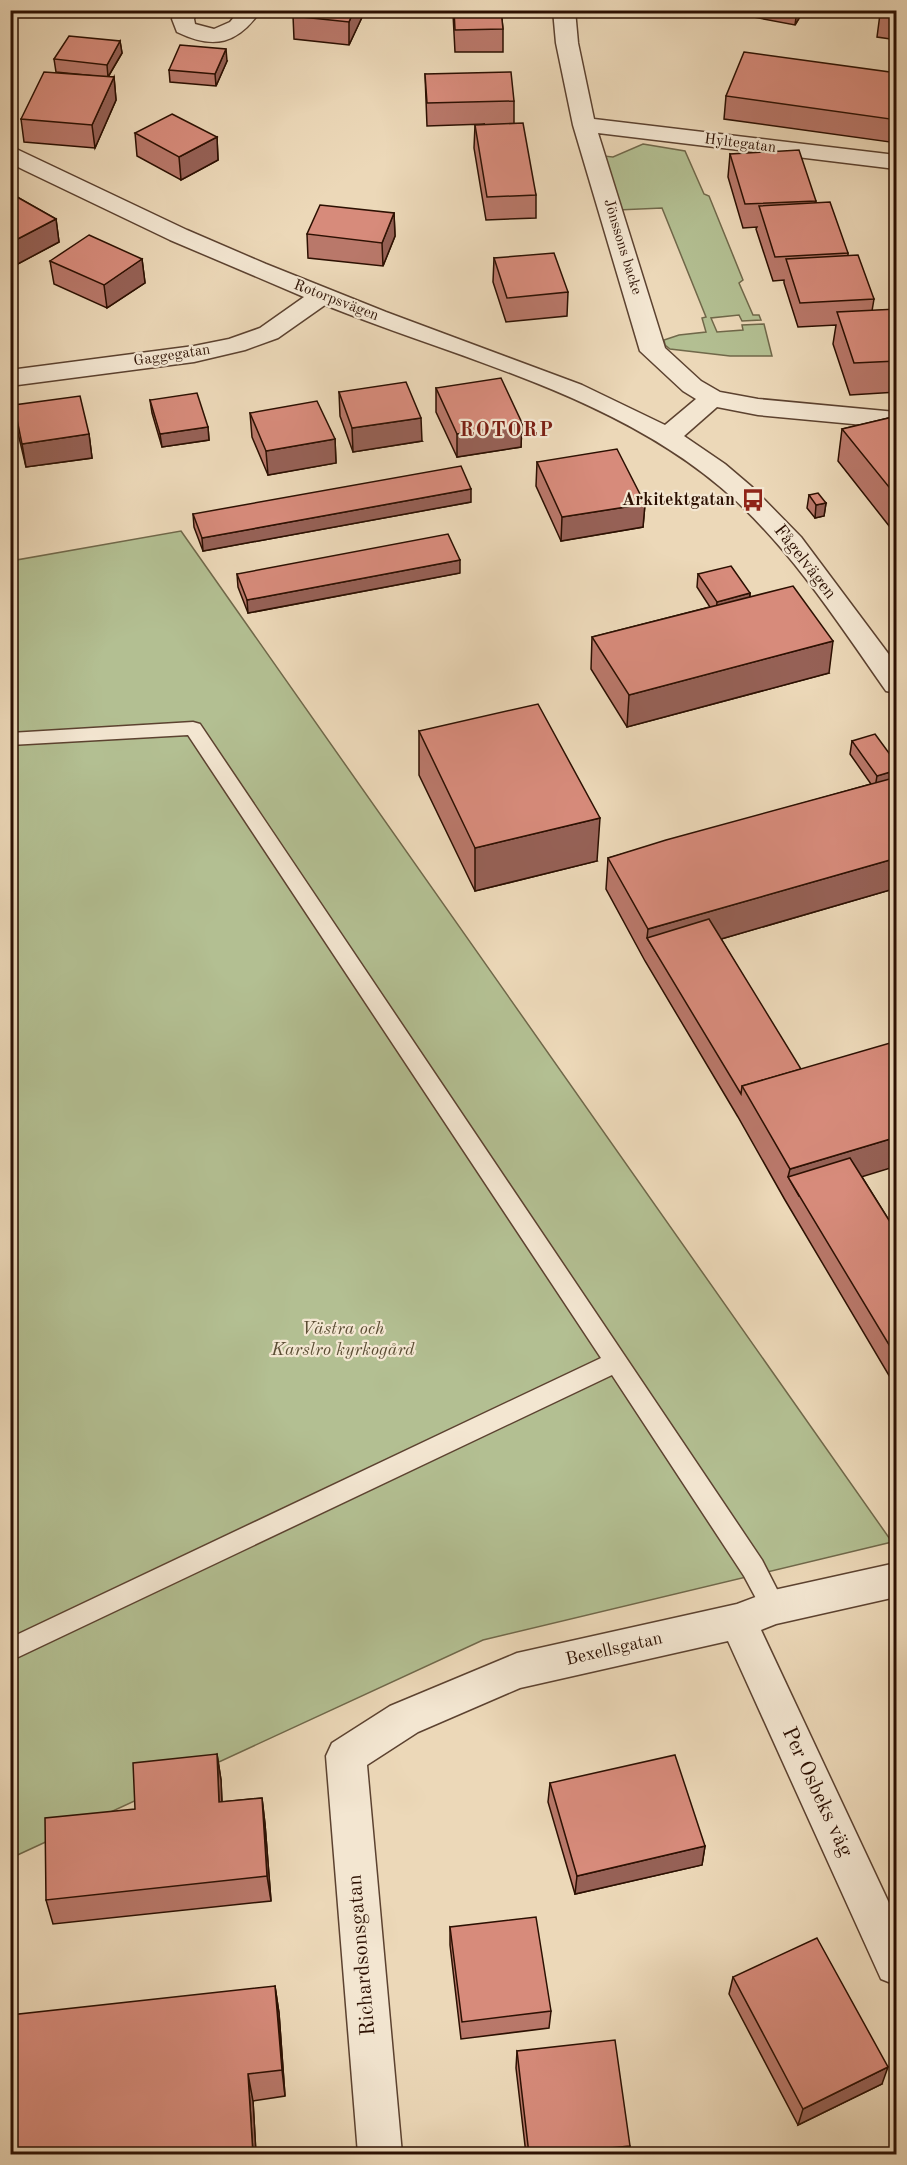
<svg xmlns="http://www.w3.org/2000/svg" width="907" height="2165" font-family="'Old Standard TT',serif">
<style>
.green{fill:#b3bf92;stroke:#70684a;stroke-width:1.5}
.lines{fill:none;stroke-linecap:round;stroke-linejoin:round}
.service-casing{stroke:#5c4230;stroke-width:3}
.minor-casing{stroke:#5c4230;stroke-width:3}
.service{fill:#f3e6d1;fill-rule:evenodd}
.minor{fill:#f3e6d1;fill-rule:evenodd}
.wall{fill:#b9786a;stroke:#2c1002;stroke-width:1.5}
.shaded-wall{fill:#966156;stroke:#2c1002;stroke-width:1.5}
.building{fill:#d78b7b;stroke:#2c1002;stroke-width:1.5}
.labels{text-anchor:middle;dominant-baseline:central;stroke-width:4.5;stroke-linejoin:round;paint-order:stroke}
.far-street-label{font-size:15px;fill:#2c1002;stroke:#f3e6d1}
.poi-label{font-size:18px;font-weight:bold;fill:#2c1002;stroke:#f3e6d1;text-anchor:end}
.street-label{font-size:18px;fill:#2c1002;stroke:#f3e6d1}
.park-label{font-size:18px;font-style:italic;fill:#5b4d34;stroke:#f3e6d1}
.far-district-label{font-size:20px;font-weight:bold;letter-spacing:1.5px;fill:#7a1f14;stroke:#f3e6d1}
.near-street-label{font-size:21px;fill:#2c1002;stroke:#f3e6d1}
</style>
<rect width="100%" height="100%" fill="#ecd8b8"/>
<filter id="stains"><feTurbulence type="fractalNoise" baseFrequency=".00333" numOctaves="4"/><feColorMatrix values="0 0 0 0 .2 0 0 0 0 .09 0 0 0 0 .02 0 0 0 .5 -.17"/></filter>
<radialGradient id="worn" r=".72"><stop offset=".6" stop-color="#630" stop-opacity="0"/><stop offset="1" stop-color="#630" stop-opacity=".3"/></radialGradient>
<g class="green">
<path d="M643 144 685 151 704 194 709 196 743 280 739 283 753 315H759L761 320 742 321 739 315 711 318 717 332 743 330 742 325 764 324 772 356H730L670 349 665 345 664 340 679 335 706 332 702 318 706 317 662 208 618 210 604 156 613 157Z"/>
<path d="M181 531 892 1542 483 1640 11 1858V561Z"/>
</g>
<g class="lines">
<g class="service-casing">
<path id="service" d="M193 722 200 724 762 1560 786 1607 783 1615 774 1618 765 1615 744 1576 612 1375 10 1661V1638L601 1358 188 735 10 745V733Z"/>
</g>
<g class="minor-casing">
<g id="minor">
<path d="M176 10H198L194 19 195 24 214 29 230 22 240 10H261C238 44 214 50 177 32L172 19Z"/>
<path d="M553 10H575L578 43 594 119 896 155V169L598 133 665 348 701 381 720 392 758 399 896 412V428L758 415 717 407 684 436 725 464 752 487 801 537 896 664V693L886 691C839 624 794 554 734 499 623 397 462 360 325 305L278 338 245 350 194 362 10 386V370L194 346 229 339 260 328 304 297 170 240 24 170 10 163V146L187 230 266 264 386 312 582 385 665 425 696 399 683 391 640 351 573 125 556 43Z"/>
<path d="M896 1563V1597L776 1624 761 1630 896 1918V1985L881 1979 728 1641 520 1688 418 1732 367 1765 402 2154H358L326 1756 332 1743 390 1706 517 1653 737 1604 774 1590Z"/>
</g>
</g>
<use href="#service" class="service"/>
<use href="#minor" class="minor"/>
</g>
<g class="wall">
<path d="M77 10H138L135 16Z"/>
<path d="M296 10H363L364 13 349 45 294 39 293 16Z"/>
<path d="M423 10H501L503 29V52H455L453 14 423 15Z"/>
<path d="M717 10H804L795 25Z"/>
<path d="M897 10V40L877 37 880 14Z"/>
<path d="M120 41 122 53 108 77H114L116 100 95 148 24 142 21 119 95 76 56 72 54 59Z"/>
<path d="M227 61 216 86 170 82 169 70Z"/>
<path d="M897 73V143L724 119 726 96Z"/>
<path d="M425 74 514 101V123L536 195V218L486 220 474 148 475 125 485 124 427 126Z"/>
<path d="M135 133 217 137 218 160 181 180 137 156Z"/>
<path d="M730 154 816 201 815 203 848 253V256L874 299 872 311 897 309V392L850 395 833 344 836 325 798 327 784 283V280L773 281 756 229 757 227 743 228 728 177Z"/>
<path d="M10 193 56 219 59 242 14 266 10 264Z"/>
<path d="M394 213 395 236 383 266 308 258 307 234Z"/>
<path d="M494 258 568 292 567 316 506 322 493 282Z"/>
<path d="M142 259 145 283 107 308 54 284 50 261Z"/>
<path d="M436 388 522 423 521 447 457 457 436 412Z"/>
<path d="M339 392 422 441 353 452 340 416Z"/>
<path d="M150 400 208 427 209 440 162 447 152 413Z"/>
<path d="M14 405 89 434 92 458 26 467 17 429Z"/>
<path d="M250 413 335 439 336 463 268 475 252 437Z"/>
<path d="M897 416V536L838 461 842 429Z"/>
<path d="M537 462 645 504 643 527 561 541 536 486Z"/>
<path d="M809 495 826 503 824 516 815 518 807 508Z"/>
<path d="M471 502 203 551 194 527 193 514Z"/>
<path d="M460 573 248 613 238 587 237 574Z"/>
<path d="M698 574 750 593V597L829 673 627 727 591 669 592 637 710 607 697 587Z"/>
<path d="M419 731 597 861 475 891 419 775Z"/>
<path d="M852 741 897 764V888L721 939 862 1177 897 1233V1389L785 1200 738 1117 645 961 606 889 608 858 871 784 850 754Z"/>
<path d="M217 1754 221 1780 222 1802 262 1798 265 1824 271 1901 53 1924 46 1900 135 1809Z"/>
<path d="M550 1783 705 1846 702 1865 575 1894 548 1802Z"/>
<path d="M450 1927 551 2011 549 2028 461 2039 450 1945Z"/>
<path d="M733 1977 882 2084 798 2125 729 1994Z"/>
<path d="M275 1986 279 2013 285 2096 253 2101 256 2154H10Z"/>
<path d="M517 2051 630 2146 628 2154H526L516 2068Z"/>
</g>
<g class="shaded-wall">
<path d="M354 10H363L364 13 349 45V22Z"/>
<path d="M797 10H804L795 25Z"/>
<path d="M120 41 122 53 108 77 107 65Z"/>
<path d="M226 49 227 61 216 86 215 74Z"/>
<path d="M114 77 116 100 95 148 92 125Z"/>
<path d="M217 137 218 160 181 180 179 157Z"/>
<path d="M394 213 395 236 383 266 382 243Z"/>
<path d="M56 219 59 242 14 266 10 243Z"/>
<path d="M142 259 145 283 107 308 104 285Z"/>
<path d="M421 418 422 441 353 452 352 428Z"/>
<path d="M522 423 521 447 457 457V434Z"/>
<path d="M208 427 209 440 162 447 160 434Z"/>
<path d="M89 434 92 458 26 467 22 444Z"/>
<path d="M335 439 336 463 268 475 266 451Z"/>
<path d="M471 489V502L203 551 202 538Z"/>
<path d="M826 503 824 516 815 518 816 505Z"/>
<path d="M645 504 643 527 561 541 562 517Z"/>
<path d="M460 560V573L248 613 247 600Z"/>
<path d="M750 593 749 606 716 614 717 602Z"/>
<path d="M833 641 829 673 627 727 629 695Z"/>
<path d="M897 770V782L875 788 877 776Z"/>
<path d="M600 818 597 861 475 891V848Z"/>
<path d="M897 858V888L659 957 647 938 648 929Z"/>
<path d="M897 1137V1166L799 1196 788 1177 790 1169Z"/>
<path d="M217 1754 221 1780 223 1828 219 1802Z"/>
<path d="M262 1798 265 1824 271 1901 267 1876Z"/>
<path d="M705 1846 702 1865 575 1894 577 1876Z"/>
<path d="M275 1986 279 2013 285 2096 282 2070Z"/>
<path d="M888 2067 882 2084 798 2125 803 2109Z"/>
<path d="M248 2074 253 2101 256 2154H253Z"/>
</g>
<g class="building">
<path d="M296 10H354L349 22 293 16Z"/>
<path d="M454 10H501L503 29 455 30Z"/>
<path d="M882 10H897V17L880 14Z"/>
<path d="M69 36 120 41 107 65 54 59Z"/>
<path d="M180 45 226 49 215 74 169 70Z"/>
<path d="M744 52 897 73V120L726 96Z"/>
<path d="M44 72 114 77 92 125 21 119Z"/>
<path d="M511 72 514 101 427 103 425 74Z"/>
<path d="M172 114 217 137 179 157 135 133Z"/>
<path d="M523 123 536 195 487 197 475 125Z"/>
<path d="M799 150 816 201 745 204 730 154Z"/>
<path d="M10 193 56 219 10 243Z"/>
<path d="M830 202 848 253 775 257 759 206Z"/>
<path d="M320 205 394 213 382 243 307 234Z"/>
<path d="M89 235 142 259 104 285 50 261Z"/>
<path d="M554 253 568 292 507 298 494 258Z"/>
<path d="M858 255 874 299 800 303 786 259Z"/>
<path d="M897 309V361L854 363 837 312Z"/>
<path d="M501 378 522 423 457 434 436 388Z"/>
<path d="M406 382 421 418 352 428 339 392Z"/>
<path d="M197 393 208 427 160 434 150 400Z"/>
<path d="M80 396 89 434 22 444 14 405Z"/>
<path d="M317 401 335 439 266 451 250 413Z"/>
<path d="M897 416V497L842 429Z"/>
<path d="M617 449 645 504 562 517 537 462Z"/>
<path d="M461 466 471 489 202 538 193 514Z"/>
<path d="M818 493 826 503 816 505 809 495Z"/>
<path d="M448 534 460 560 247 600 237 574Z"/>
<path d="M731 566 750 593 717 602 698 574Z"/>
<path d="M793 586 833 641 629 695 592 637Z"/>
<path d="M538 704 600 818 475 848 419 731Z"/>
<path d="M875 734 897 764V770L877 776 852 741Z"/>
<path d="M897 777V858L648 929 608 858 666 840Z"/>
<path d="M709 919 801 1069 742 1086 741 1094 647 938Z"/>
<path d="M897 1041V1137L790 1169 742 1086Z"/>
<path d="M850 1158 897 1233V1358L788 1177Z"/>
<path d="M217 1754 219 1802 262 1798 267 1876 46 1900 45 1818 135 1809 133 1763Z"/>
<path d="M675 1755 705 1846 577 1876 550 1783Z"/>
<path d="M536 1917 551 2011 462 2022 450 1927Z"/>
<path d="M817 1938 888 2067 803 2109 733 1977Z"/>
<path d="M275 1986 282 2070 248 2074 253 2154 284 2151V2154H10V2015Z"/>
<path d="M615 2040 630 2146 548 2154H529L517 2051Z"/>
</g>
<defs>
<g id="bus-bare" transform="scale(1.8)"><path d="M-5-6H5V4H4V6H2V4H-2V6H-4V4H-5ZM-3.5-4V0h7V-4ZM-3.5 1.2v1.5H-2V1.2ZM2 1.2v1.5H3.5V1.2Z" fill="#8f2418" stroke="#f3e6d1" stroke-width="2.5" paint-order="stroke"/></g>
</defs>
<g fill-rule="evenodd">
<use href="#bus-bare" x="753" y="500"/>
</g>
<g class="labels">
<g class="far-street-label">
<text transform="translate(740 144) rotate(7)">Hyltegatan</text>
<text transform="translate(622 247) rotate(73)">Jönssons backe</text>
<text transform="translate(336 301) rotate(21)">Rotorpsvägen</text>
<text transform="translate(172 356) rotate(-9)">Gaggegatan</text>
</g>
<g class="poi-label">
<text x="735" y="500">Arkitektgatan</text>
</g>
<g class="street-label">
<text transform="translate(805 562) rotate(52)">Fågelvägen</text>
<text transform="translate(614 1649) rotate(-13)">Bexellsgatan</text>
</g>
<g class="park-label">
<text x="343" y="1329">Västra och<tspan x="343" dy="21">Karslro kyrkogård</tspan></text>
</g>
<g class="far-district-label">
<text x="507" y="431">ROTORP</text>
</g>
<g class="near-street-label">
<text transform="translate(817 1792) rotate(65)">Per Osbeks väg</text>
<text transform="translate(362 1955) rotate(-95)">Richardsonsgatan</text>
</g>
</g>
<rect width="907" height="2165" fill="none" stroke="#ecd8b8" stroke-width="36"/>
<rect x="12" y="12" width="883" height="2141" fill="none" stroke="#2c1002" stroke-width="3"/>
<rect x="18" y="18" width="871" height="2129" fill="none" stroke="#2c1002" stroke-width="1.5"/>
<rect width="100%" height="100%" filter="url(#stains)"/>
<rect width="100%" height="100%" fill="url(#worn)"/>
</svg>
